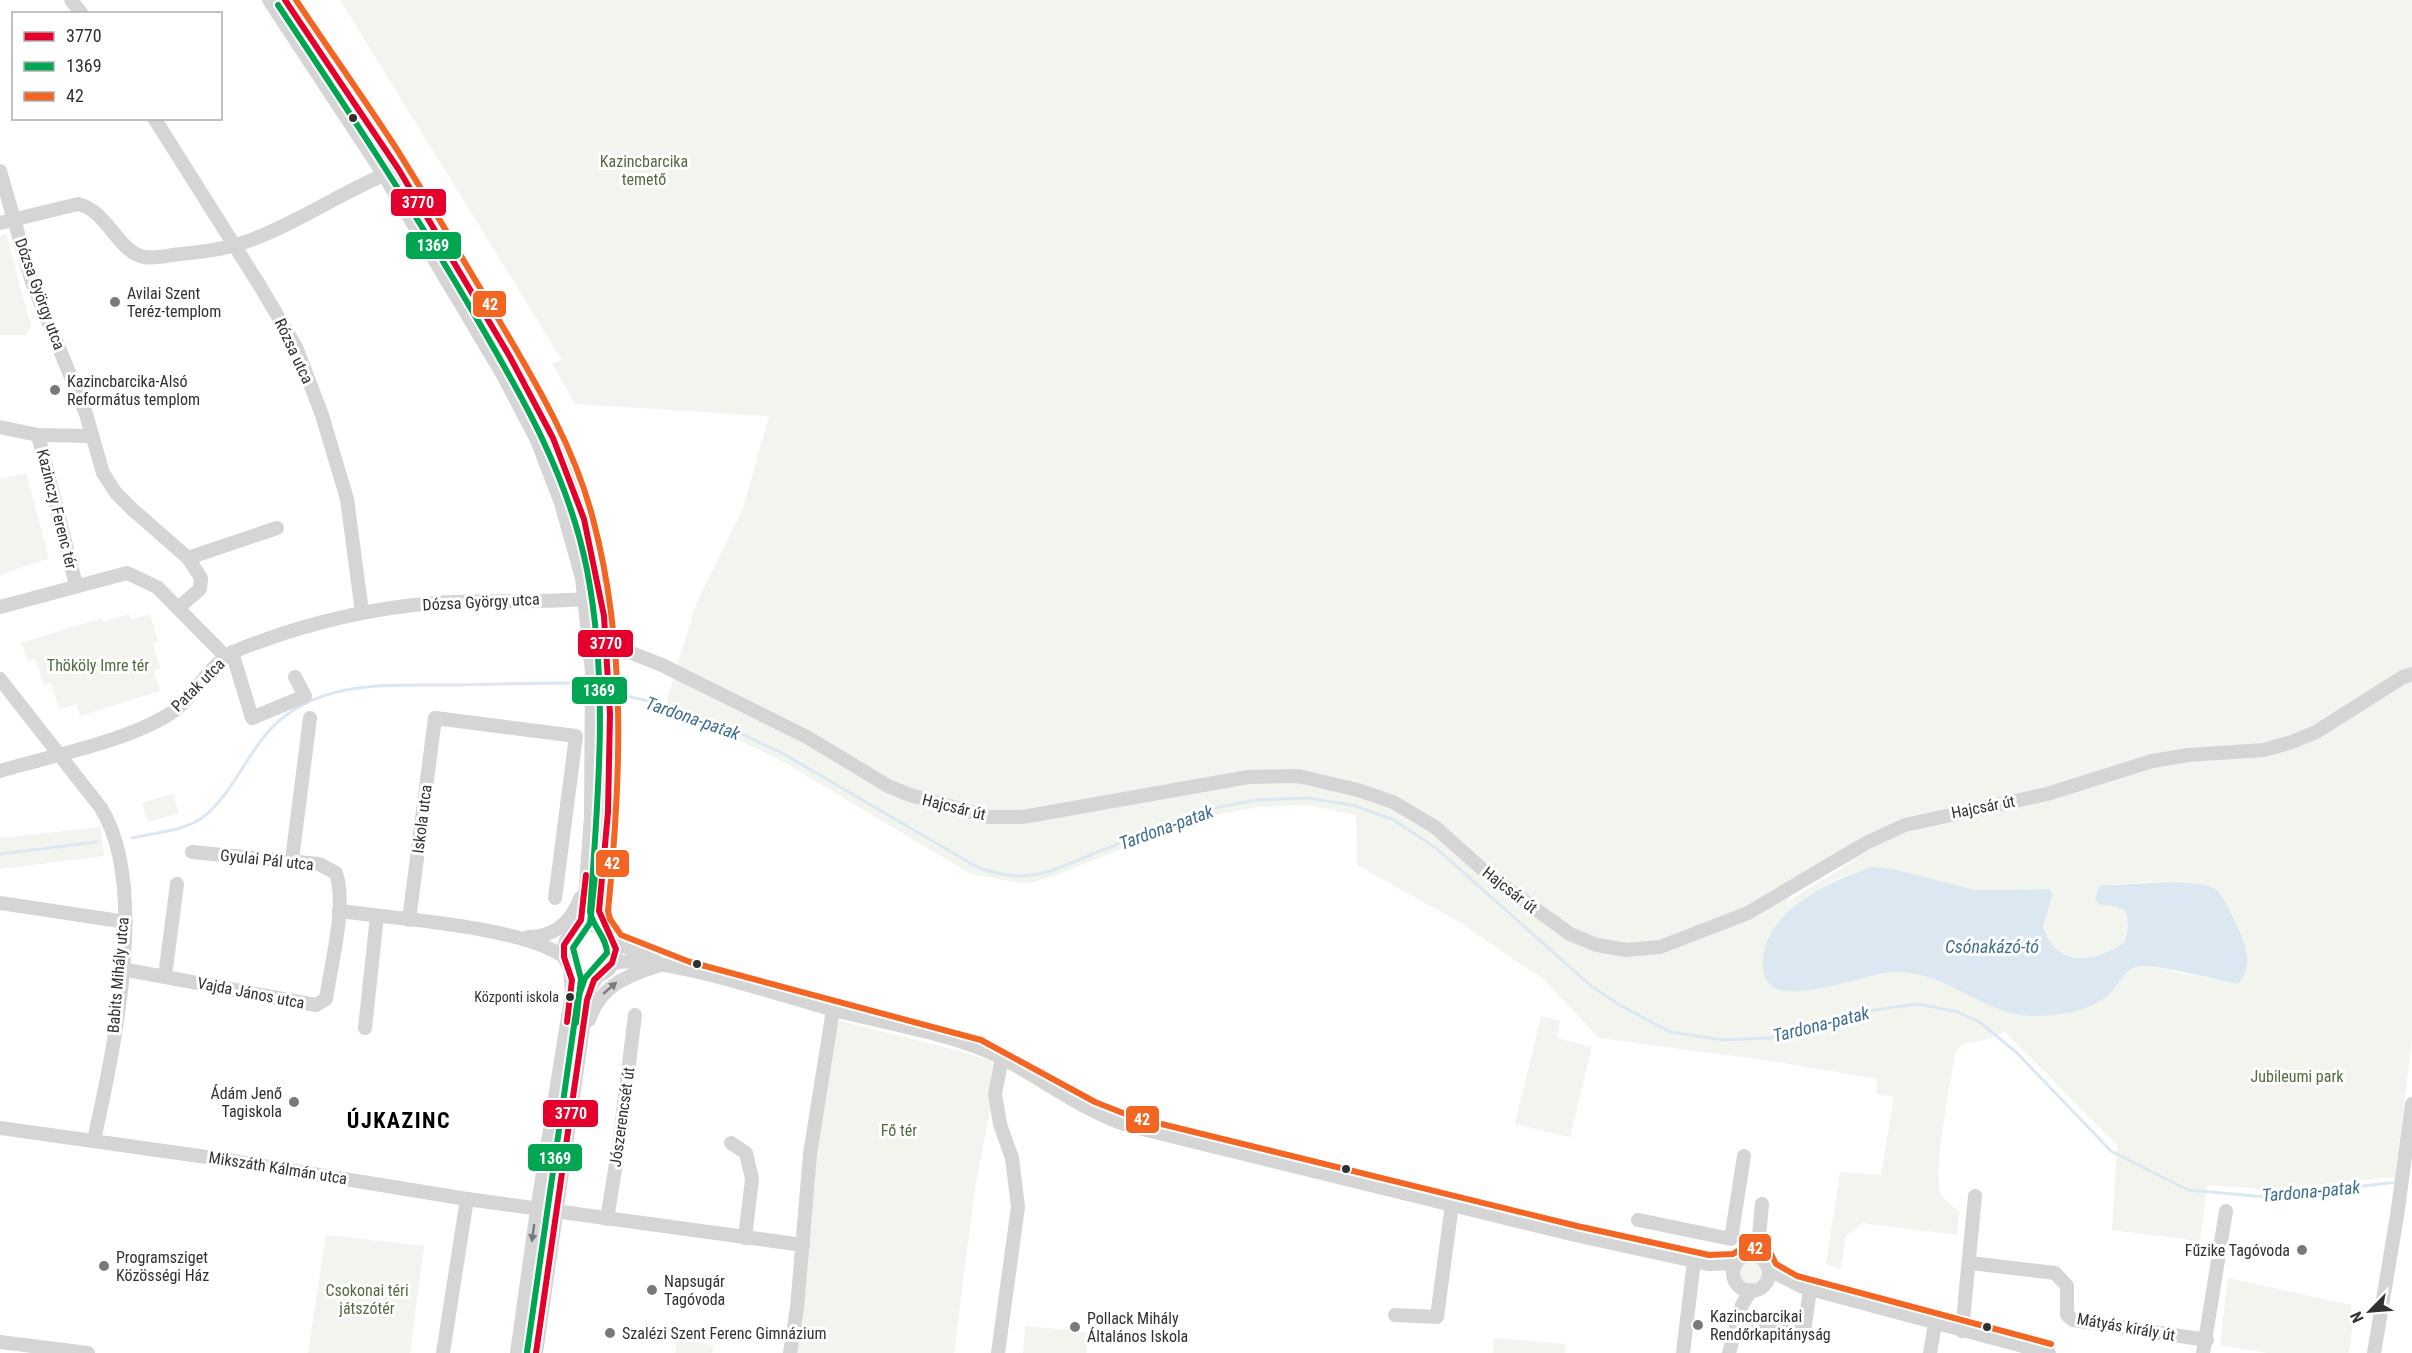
<svg xmlns="http://www.w3.org/2000/svg" width="2412" height="1353" font-family="'Roboto Condensed',sans-serif">
<style>
.green{fill:#f1f5ed;fill-rule:evenodd}
.water{fill:#dbe8f2}
.lines{fill:none;stroke-linecap:round;stroke-linejoin:round}
.stream{stroke:#dbe8f2;stroke-width:3}
.minor{stroke:#d5d5d5;stroke-width:14}
.bus-1-casing{stroke:#fff;stroke-width:10}
.bus-2-casing{stroke:#fff;stroke-width:10}
.bus-3-casing{stroke:#fff;stroke-width:10}
.bus-1{stroke:#e4002b;stroke-width:6}
.bus-2{stroke:#00a651;stroke-width:6}
.bus-3{stroke:#f26522;stroke-width:6}
.oneway{fill:#7b7b7b}
.bus-dot{fill:#313131;stroke:#fff;stroke-width:2}
.poi-dot{fill:#797979;stroke:#fff;stroke-width:2}
.labels{text-anchor:middle;dominant-baseline:central;stroke-width:6;stroke-linejoin:round;paint-order:stroke}
.bus-label{font-size:14px;fill:#313131;stroke:#fff;text-anchor:end}
.park-label{font-size:16px;fill:#526c3f;stroke:#fff}
.poi-label{font-size:16px;fill:#313131;stroke:#fff;text-anchor:start}
.street-label{font-size:16px;fill:#313131;stroke:#fff}
.water-label{font-size:18px;font-style:italic;fill:#406f91;stroke:#fff}
.district-label{font-size:22px;font-weight:bold;letter-spacing:1.5px;fill:#000;stroke:#fff}
.line-badge{stroke:#fff;stroke-width:2}
.badge-label{font-size:16px;text-anchor:middle;font-weight:bold;fill:#fff}
</style>
<rect width="100%" height="100%" fill="#fff"/>
<g class="green">
<path d="M340 0H2412V1040L2395 1177 2265 1189 2207 1185 2200 1241 2112 1230 2117 1145 2005 1032 1989 1039 1963 1044 1955 1054C1950 1085 1934 1164 1940 1191 1943 1200 1952 1206 1959 1211L1957 1235 1863 1223 1846 1236 1841 1269 1826 1264 1840 1172 1881 1175 1894 1097 1876 1094 1877 1079 1785 1063 1599 1038 1543 979 1461 923 1357 865 1356 815 1308 805 1258 807 1199 818 1054 876 1026 884 971 874 780 760 694 719 664 710 696 604 743 508 769 416 575 404 552 363 562 360ZM1859 858 1795 897 1787 904 1789 897 1825 873ZM1894 869 1975 890 2049 889 2052 894 2043 926C2059 970 2092 962 2125 942L2128 927 2126 911 2115 906 2100 905 2095 899 2102 885C2130 885 2202 873 2221 895 2227 903 2237 926 2242 937 2249 954 2251 970 2238 984L2142 965 2125 973 2113 989 1972 997 1918 972H1894L1844 982 1769 984C1744 937 1810 890 1848 875 1862 870 1880 871 1894 869Z"/>
<path d="M6 234 31 326 26 335H0V236Z"/>
<path d="M26 473 49 558 0 575V479Z"/>
<path d="M129 614 131 620 150 614 158 641 153 643 160 668 154 671 160 691 80 716 77 704 59 709 51 683 44 685 35 659 28 661 21 643 102 618 103 622Z"/>
<path d="M173 794 179 813 148 822 142 803Z"/>
<path d="M101 827 104 856 0 869V838Z"/>
<path d="M1541 1016 1560 1021 1557 1038 1592 1047 1570 1137 1515 1124Z"/>
<path d="M832 1019 967 1053 999 1065 975 1188 954 1353H790Z"/>
<path d="M326 1235 424 1246 410 1353H308Z"/>
<circle cx="1752" cy="1273" r="12"/>
<path d="M2228 1278 2351 1305 2352 1331 2349 1353H2267L2220 1345Z"/>
<path d="M1025 1326 1088 1332 1086 1353H1023Z"/>
<path d="M1494 1338 1566 1344 1565 1353H1493Z"/>
<path d="M677 1339 713 1345 712 1353H675Z"/>
</g>
<path class="water" d="M1872 867 1894 869 1975 890 2049 889 2053 894 2043 927C2059 969 2092 963 2125 942L2128 927 2126 911 2115 906 2100 905 2095 899 2099 887 2102 885C2128 886 2199 875 2218 891 2224 897 2238 927 2242 937 2249 953 2251 970 2238 984 2223 981 2149 963 2140 966 2126 969 2122 979 2114 989 2095 1011 2066 1014 2039 1016 1988 1019 1948 972 1898 972 1868 972 1792 1005 1770 985 1763 978 1763 968 1763 959 1767 909 1831 881 1872 867Z"/>
<g class="lines">
<g class="stream">
<path d="M614 693 665 705 727 727 782 753 977 867C1006 877 1021 879 1051 871L1199 811 1256 800 1308 798 1352 805 1392 819 1436 848 1590 985 1618 1004 1670 1032 1723 1040 1769 1038 1874 1010 1918 1004 1958 1012 1981 1023 2018 1054 2111 1151 2188 1190 2266 1197 2398 1182"/>
<path d="M132 838C154 833 183 831 202 818 237 791 249 743 285 716 335 678 400 686 460 685 496 684 533 683 569 683L587 687"/>
<path d="M0 854 96 842"/>
</g>
<g class="minor">
<path d="M71 0 82 14"/>
<path d="M269 0 384 175 503 375 537 440 561 503 582 578 592 672 591 816 585 899 577 928"/>
<path d="M285 0 399 169 515 366 549 432 583 515 601 598 610 674 608 815 599 911 604 928"/>
<path d="M154 118 260 286 296 347 322 415 347 499 362 612"/>
<path d="M0 171 32 282 86 414 103 473 116 493 132 509 188 558 201 578 200 589 178 608"/>
<path d="M0 223 78 204C107 210 118 252 144 257 156 259 169 255 181 254 203 252 227 249 248 241 298 223 343 191 393 171"/>
<path d="M0 427 38 435 91 436"/>
<path d="M38 435 76 585"/>
<path d="M188 558 277 528"/>
<path d="M0 607 127 573 157 587 226 657"/>
<path d="M232 652 252 718 305 696 295 677"/>
<path d="M607 652H629L662 665 807 737 888 786 910 795 989 817H1023L1248 777 1298 776 1358 790 1393 802 1435 827 1490 876 1570 934 1597 945 1626 950 1660 947 1748 913 1866 843 1905 825 2047 794 2152 761 2189 755 2264 750 2292 742 2316 732 2403 677 2412 674"/>
<path d="M0 679 101 808C150 887 113 1053 94 1140"/>
<path d="M0 771C50 756 124 742 168 715 199 696 205 662 245 647 305 624 370 608 435 603 487 599 541 604 594 598"/>
<path d="M292 860 310 718"/>
<path d="M0 903 126 922"/>
<path d="M339 911C393 918 524 927 564 957"/>
<path d="M409 920 435 718 576 736 555 898"/>
<circle cx="590" cy="951" r="26"/>
<path d="M528 937C554 937 572 922 580 898"/>
<path d="M615 942 655 959"/>
<path d="M613 963C657 953 783 996 831 1009 887 1024 949 1032 1002 1058 1045 1080 1084 1112 1130 1126L1575 1235 1708 1264 1736 1263"/>
<path d="M122 969 316 1005 326 999C331 964 347 906 336 873L319 864 192 852"/>
<path d="M165 976 177 884"/>
<path d="M589 1020C600 987 625 976 657 966"/>
<path d="M365 1028 377 916"/>
<path d="M0 1128 228 1160 467 1199 803 1245"/>
<path d="M731 1143 746 1153 752 1179 745 1238"/>
<path d="M607 1219 619 1145 635 1015"/>
<path d="M1638 1220 1731 1239 1744 1156"/>
<circle cx="1751" cy="1273" r="18"/>
<path d="M1762 1259 1759 1236 1762 1204"/>
<path d="M1970 1263 2055 1273 2067 1286V1315L2073 1320 2207 1340"/>
<path d="M1769 1270 1803 1287 2049 1353"/>
<path d="M1395 1315 1437 1317 1452 1204"/>
<path d="M1737 1322 1804 1333 1810 1289"/>
<path d="M1962 1331 1975 1196"/>
<path d="M0 1342 88 1353"/>
<path d="M443 1353 467 1199"/>
<path d="M517 1353 537 1210 572 992 570 968"/>
<path d="M536 1353 587 1000 590 988 597 976"/>
<path d="M790 1353 797 1308 810 1154 833 1010"/>
<path d="M998 1353 1018 1207 1012 1158 1000 1124 995 1094 1002 1058"/>
<path d="M1683 1353 1694 1261"/>
<path d="M1729 1353 1742 1305 1751 1290"/>
<path d="M1930 1353 1935 1324"/>
<path d="M2203 1353 2226 1211"/>
<path d="M2374 1353 2397 1216 2412 1104"/>
</g>
<g class="bus-1-casing">
<g id="bus-1">
<path d="M285 0 399 170 510 357 553 438 584 519 604 616 610 714 608 812 599 911 616 949 612 963 594 980 587 1000 536 1353"/>
<path d="M567 1022 572 980 564 957V945L581 920 586 875"/>
</g>
</g>
<g class="bus-2-casing">
<g id="bus-2">
<path d="M278 5C344 104 410 204 470 307 519 391 568 473 587 570 609 684 598 797 590 912 593 927 607 938 607 953L585 978 578 998 527 1352"/>
<path d="M576 1023 581 979 573 948 590 923 595 876"/>
</g>
</g>
<g class="bus-3-casing">
<path id="bus-3" d="M296 0C328 48 362 96 394 145 427 197 457 250 489 303 529 372 573 441 593 519 627 648 621 779 608 911L610 919 621 935 690 962 981 1040 1095 1102 1133 1117 1577 1226 1709 1255 1733 1254 1744 1247 1759 1248 1771 1254 1776 1264 1797 1276 2051 1344"/>
</g>
<use href="#bus-1" class="bus-1"/>
<use href="#bus-2" class="bus-2"/>
<use href="#bus-3" class="bus-3"/>
</g>
<defs><path id="oneway-solid" d="M-6-.8H1V-3.2L6.5 0L1 3.2V.8H-6Z" transform="scale(1.5)"/></defs>
<g class="oneway">
<use href="#oneway-solid" transform="translate(610 988) rotate(-41)"/>
<use href="#oneway-solid" transform="translate(533 1233) rotate(98)"/>
</g>
<g class="bus-dot">
<circle cx="353" cy="118" r="5"/>
<circle cx="697" cy="964" r="5"/>
<circle cx="570" cy="997" r="5"/>
<circle cx="1346" cy="1169" r="5"/>
<circle cx="1987" cy="1327" r="5"/>
</g>
<g class="poi-dot">
<circle cx="115" cy="302" r="6"/>
<circle cx="55" cy="390" r="6"/>
<circle cx="294" cy="1102" r="6"/>
<circle cx="2302" cy="1250" r="6"/>
<circle cx="104" cy="1266" r="6"/>
<circle cx="652" cy="1290" r="6"/>
<circle cx="1698" cy="1325" r="6"/>
<circle cx="1075" cy="1327" r="6"/>
<circle cx="610" cy="1333" r="6"/>
</g>
<g class="labels">
<g class="bus-label">
<text x="559" y="997">Központi iskola</text>
</g>
<g class="park-label">
<text x="644" y="161">Kazincbarcika<tspan x="644" dy="18">temető</tspan></text>
<text x="98" y="665">Thököly Imre tér</text>
<text x="2297" y="1076">Jubileumi park</text>
<text x="899" y="1130">Fő tér</text>
<text x="367" y="1290">Csokonai téri<tspan x="367" dy="18">játszótér</tspan></text>
</g>
<g class="poi-label">
<text x="127" y="293">Avilai Szent<tspan x="127" dy="18">Teréz-templom</tspan></text>
<text x="67" y="381">Kazincbarcika-Alsó<tspan x="67" dy="18">Református templom</tspan></text>
<text x="282" y="1093" text-anchor="end">Ádám Jenő<tspan x="282" dy="18">Tagiskola</tspan></text>
<text x="2290" y="1250" text-anchor="end">Fűzike Tagóvoda</text>
<text x="116" y="1257">Programsziget<tspan x="116" dy="18">Közösségi Ház</tspan></text>
<text x="664" y="1281">Napsugár<tspan x="664" dy="18">Tagóvoda</tspan></text>
<text x="1710" y="1316">Kazincbarcikai<tspan x="1710" dy="18">Rendőrkapitányság</tspan></text>
<text x="1087" y="1318">Pollack Mihály<tspan x="1087" dy="18">Általános Iskola</tspan></text>
<text x="622" y="1333">Szalézi Szent Ferenc Gimnázium</text>
</g>
<g class="street-label">
<text transform="translate(40 294) rotate(70)">Dózsa György utca</text>
<text transform="translate(294 351) rotate(65)">Rózsa utca</text>
<text transform="translate(57 509) rotate(76)">Kazinczy Ferenc tér</text>
<text transform="translate(481 602) rotate(-3)">Dózsa György utca</text>
<text transform="translate(198 685) rotate(-45)">Patak utca</text>
<text transform="translate(954 807) rotate(14)">Hajcsár út</text>
<text transform="translate(1983 807) rotate(-11)">Hajcsár út</text>
<text transform="translate(422 819) rotate(-83)">Iskola utca</text>
<text transform="translate(267 860) rotate(6)">Gyulai Pál utca</text>
<text transform="translate(1510 890) rotate(38)">Hajcsár út</text>
<text transform="translate(118 975) rotate(-85)">Babits Mihály utca</text>
<text transform="translate(251 993) rotate(11)">Vajda János utca</text>
<text transform="translate(622 1117) rotate(-82)">Jószerencsét út</text>
<text transform="translate(278 1168) rotate(9)">Mikszáth Kálmán utca</text>
<text transform="translate(2126 1327) rotate(10)">Mátyás király út</text>
</g>
<g class="water-label">
<text transform="translate(693 718) rotate(19)">Tardona-patak</text>
<text transform="translate(1166 827) rotate(-20)">Tardona-patak</text>
<text x="1992" y="946">Csónakázó-tó</text>
<text transform="translate(1821 1024) rotate(-14)">Tardona-patak</text>
<text transform="translate(2311 1191) rotate(-5)">Tardona-patak</text>
</g>
<g class="district-label">
<text x="399" y="1120">ÚJKAZINC</text>
</g>
</g>
<g class="line-badge">
<rect x="390" y="188" width="57" height="29" rx="6" fill="#e4002b"/>
<rect x="405" y="231" width="57" height="29" rx="6" fill="#00a651"/>
<rect x="472" y="290" width="35" height="28" rx="6" fill="#f26522"/>
<rect x="577" y="629" width="57" height="29" rx="6" fill="#e4002b"/>
<rect x="571" y="676" width="57" height="29" rx="6" fill="#00a651"/>
<rect x="595" y="849" width="35" height="29" rx="6" fill="#f26522"/>
<rect x="542" y="1099" width="57" height="29" rx="6" fill="#e4002b"/>
<rect x="1125" y="1105" width="35" height="29" rx="6" fill="#f26522"/>
<rect x="527" y="1143" width="56" height="29" rx="6" fill="#00a651"/>
<rect x="1738" y="1233" width="34" height="29" rx="6" fill="#f26522"/>
</g>
<g class="badge-label">
<text x="418" y="208">3770</text>
<text x="433" y="251">1369</text>
<text x="490" y="310">42</text>
<text x="606" y="649">3770</text>
<text x="599" y="696">1369</text>
<text x="612" y="869">42</text>
<text x="571" y="1119">3770</text>
<text x="1142" y="1125">42</text>
<text x="555" y="1164">1369</text>
<text x="1755" y="1254">42</text>
</g>
<rect x="12" y="12" width="210" height="108" fill="#ffffff" stroke="#adadad" stroke-width="1.5"/>
<rect x="24" y="32" width="30" height="9" fill="#e4002b" stroke="#adadad" stroke-width="1.5"/>
<text x="66" y="42" font-size="18" fill="#313131">3770</text>
<rect x="24" y="62" width="30" height="9" fill="#00a651" stroke="#adadad" stroke-width="1.5"/>
<text x="66" y="72" font-size="18" fill="#313131">1369</text>
<rect x="24" y="92" width="30" height="9" fill="#f26522" stroke="#adadad" stroke-width="1.5"/>
<text x="66" y="102" font-size="18" fill="#313131">42</text>
<g transform="translate(2370 1311) rotate(245)" stroke="#ffffff" stroke-width="4.5" paint-order="stroke">
<path d="M0-4.5L10 22L0 15L-10 22Z" fill="#313131"/>
<text y="-9" font-size="16" font-weight="bold" text-anchor="middle" fill="#313131">N</text>
</g>
</svg>
